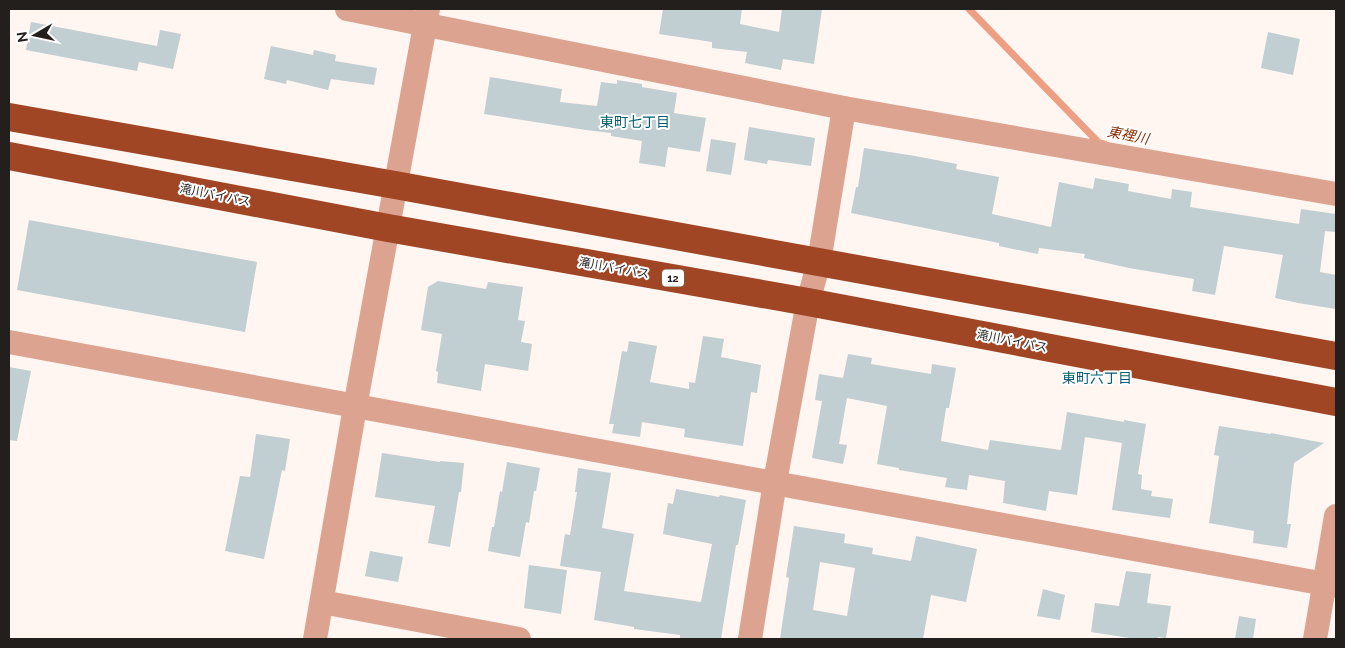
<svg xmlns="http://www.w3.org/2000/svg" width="1345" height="648" font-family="Raleway,'Noto Sans JP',sans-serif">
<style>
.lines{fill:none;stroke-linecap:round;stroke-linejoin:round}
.stream{stroke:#ed9f84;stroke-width:7}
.building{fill:#c1ced2;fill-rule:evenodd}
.minor{stroke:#dca490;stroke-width:24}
.highway{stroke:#a04624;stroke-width:28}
.labels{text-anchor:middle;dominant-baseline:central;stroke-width:4;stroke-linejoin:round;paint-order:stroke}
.shield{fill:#fff;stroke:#656261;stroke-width:1}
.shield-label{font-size:11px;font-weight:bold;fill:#231f1d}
.street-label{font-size:12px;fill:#231f1d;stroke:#fff}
.neighbourhood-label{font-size:14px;fill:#005d71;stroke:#fff}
.water-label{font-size:14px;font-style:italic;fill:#8a3007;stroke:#fff}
</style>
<rect width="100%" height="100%" fill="#fff5f1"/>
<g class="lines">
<path class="stream" d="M969 9 1099 143 1104 144"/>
</g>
<g class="building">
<path d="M663 9H742L740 24 779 32 782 9H822L814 64 783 59 781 70 745 63 747 52 712 48V42L659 34Z"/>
<path d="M31 22 157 46 160 30 181 34 173 69 139 62 137 71 26 50Z"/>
<path d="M1268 32 1300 39 1293 75 1261 68Z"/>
<path d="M271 46 313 55 314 50 336 55 335 61 377 68 374 85 331 79 328 90 287 80 286 84 264 79Z"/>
<path d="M490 77 562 89 560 102 597 106 601 82 617 84V80L642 84V87L677 93 674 113 706 118 700 152 668 147 665 167 639 163 642 141 611 136V133L586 130 484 114Z"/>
<path d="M749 127 815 138 811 166 768 160 767 164 744 160Z"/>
<path d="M711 139 736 143 731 175 706 171Z"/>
<path d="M864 148 915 156 957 164 956 169 999 177 992 214 1051 227 1059 182 1093 189 1095 178 1129 184 1128 191 1171 199 1172 189 1192 192 1190 207 1299 224 1301 209 1336 214V232L1325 231 1320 272 1336 275V309L1298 303 1275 298 1283 255 1224 246 1215 295 1192 291 1194 279 1129 268 1084 258 1085 254 1039 248 1038 254 999 246V243L851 213 856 187H858Z"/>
<path d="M29 220 257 262 245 332 17 290Z"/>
<path d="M438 281 486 289 488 282 523 287 518 320 525 321 521 342 532 344 528 371 485 364 481 391 437 383 438 372 436 371 442 334 421 330 428 287Z"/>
<path d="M703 336 724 339 721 357 761 365 757 393 751 392 743 446 684 437 685 429 642 422 640 437 612 433 614 424H609L613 402 622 351 627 352 629 341 657 346 650 382 689 389V382L695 383Z"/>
<path d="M848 354 872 358 871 364 931 374 932 364 956 368 949 408H946L941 441 988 450 990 440 1061 450 1067 412 1124 422V420L1146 424 1138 474 1142 475 1141 489 1152 491 1151 496 1173 499 1170 518 1112 510 1122 443 1085 437 1077 495 1049 491 1046 511 1003 503 1005 481 969 475 967 490 945 487 947 478 899 470V468L877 464 887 406 847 398 839 444 847 445 843 464 812 458 822 401 815 400 819 374 843 378Z"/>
<path d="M9 367 31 371 17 441 9 440Z"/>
<path d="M1219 426 1271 434V433L1324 443 1294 463 1287 524H1291L1287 548 1253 543 1254 531 1209 523 1219 456 1214 455Z"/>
<path d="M256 434 290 439 285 471 282 470 264 559 225 551 240 476 250 477Z"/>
<path d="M382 453 440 462V461L464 463 461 492H459L450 547 428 543 435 506 375 497Z"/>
<path d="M507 462 540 468 536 491H534L529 523 526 522 520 557 488 551 492 527H494L500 491 502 492Z"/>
<path d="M578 468 611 473 602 528 634 534 624 591 701 602 712 544 663 534 668 503 673 504 676 489 719 497 720 495 746 500 738 545H736L721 639H680V635L634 629V627L594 620 601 572 560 566 565 534 570 535 577 492H575Z"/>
<path d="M794 526 845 534 844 543 873 548 872 554 911 561 916 536 977 549 966 602 931 595 923 639H780L789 578 786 577ZM820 562 855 568 847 616 813 610Z"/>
<path d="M370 551 403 557 398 582 365 576Z"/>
<path d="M529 565 567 570 561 614 524 608Z"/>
<path d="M1126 571 1151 574 1147 603 1171 606 1166 638 1158 637 1157 639H1136L1091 632 1095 603 1119 606Z"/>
<path d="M1043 589 1065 595 1060 620 1037 616Z"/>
<path d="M1239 616 1256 619 1253 639H1235Z"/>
</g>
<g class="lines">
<g class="minor">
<path d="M347 9 844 108 1336 194"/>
<path d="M9 342C451 424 894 505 1336 586"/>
<path d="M322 602 519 639"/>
<path d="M315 639 355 407 428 9"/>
<path d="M750 639 775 482 808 302 819 262 844 108"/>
<path d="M1315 639 1336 516"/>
</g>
<g class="highway">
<path d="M9 117 395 185 1336 356"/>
<path d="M9 156 388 228 808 302 1336 402"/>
</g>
</g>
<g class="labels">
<rect class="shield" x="662" y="269.5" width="22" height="17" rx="4"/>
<g class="shield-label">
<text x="673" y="278">12</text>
</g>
<g class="street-label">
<text transform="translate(215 195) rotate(11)">滝川バイパス</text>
<text transform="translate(614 268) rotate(10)">滝川バイパス</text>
<text transform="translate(1012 341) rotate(11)">滝川バイパス</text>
</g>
<g class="neighbourhood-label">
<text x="635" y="122">東町七丁目</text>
<text x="1097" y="378">東町六丁目</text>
</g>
<g class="water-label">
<text transform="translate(1128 135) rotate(11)">東裡川</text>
</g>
</g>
<rect width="1345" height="648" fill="none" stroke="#231f1d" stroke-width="20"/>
<g transform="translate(35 35) rotate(261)" stroke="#ffffff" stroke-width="4" paint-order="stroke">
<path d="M0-4L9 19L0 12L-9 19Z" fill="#231f1d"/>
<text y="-8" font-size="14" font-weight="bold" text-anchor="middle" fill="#231f1d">N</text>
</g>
</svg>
